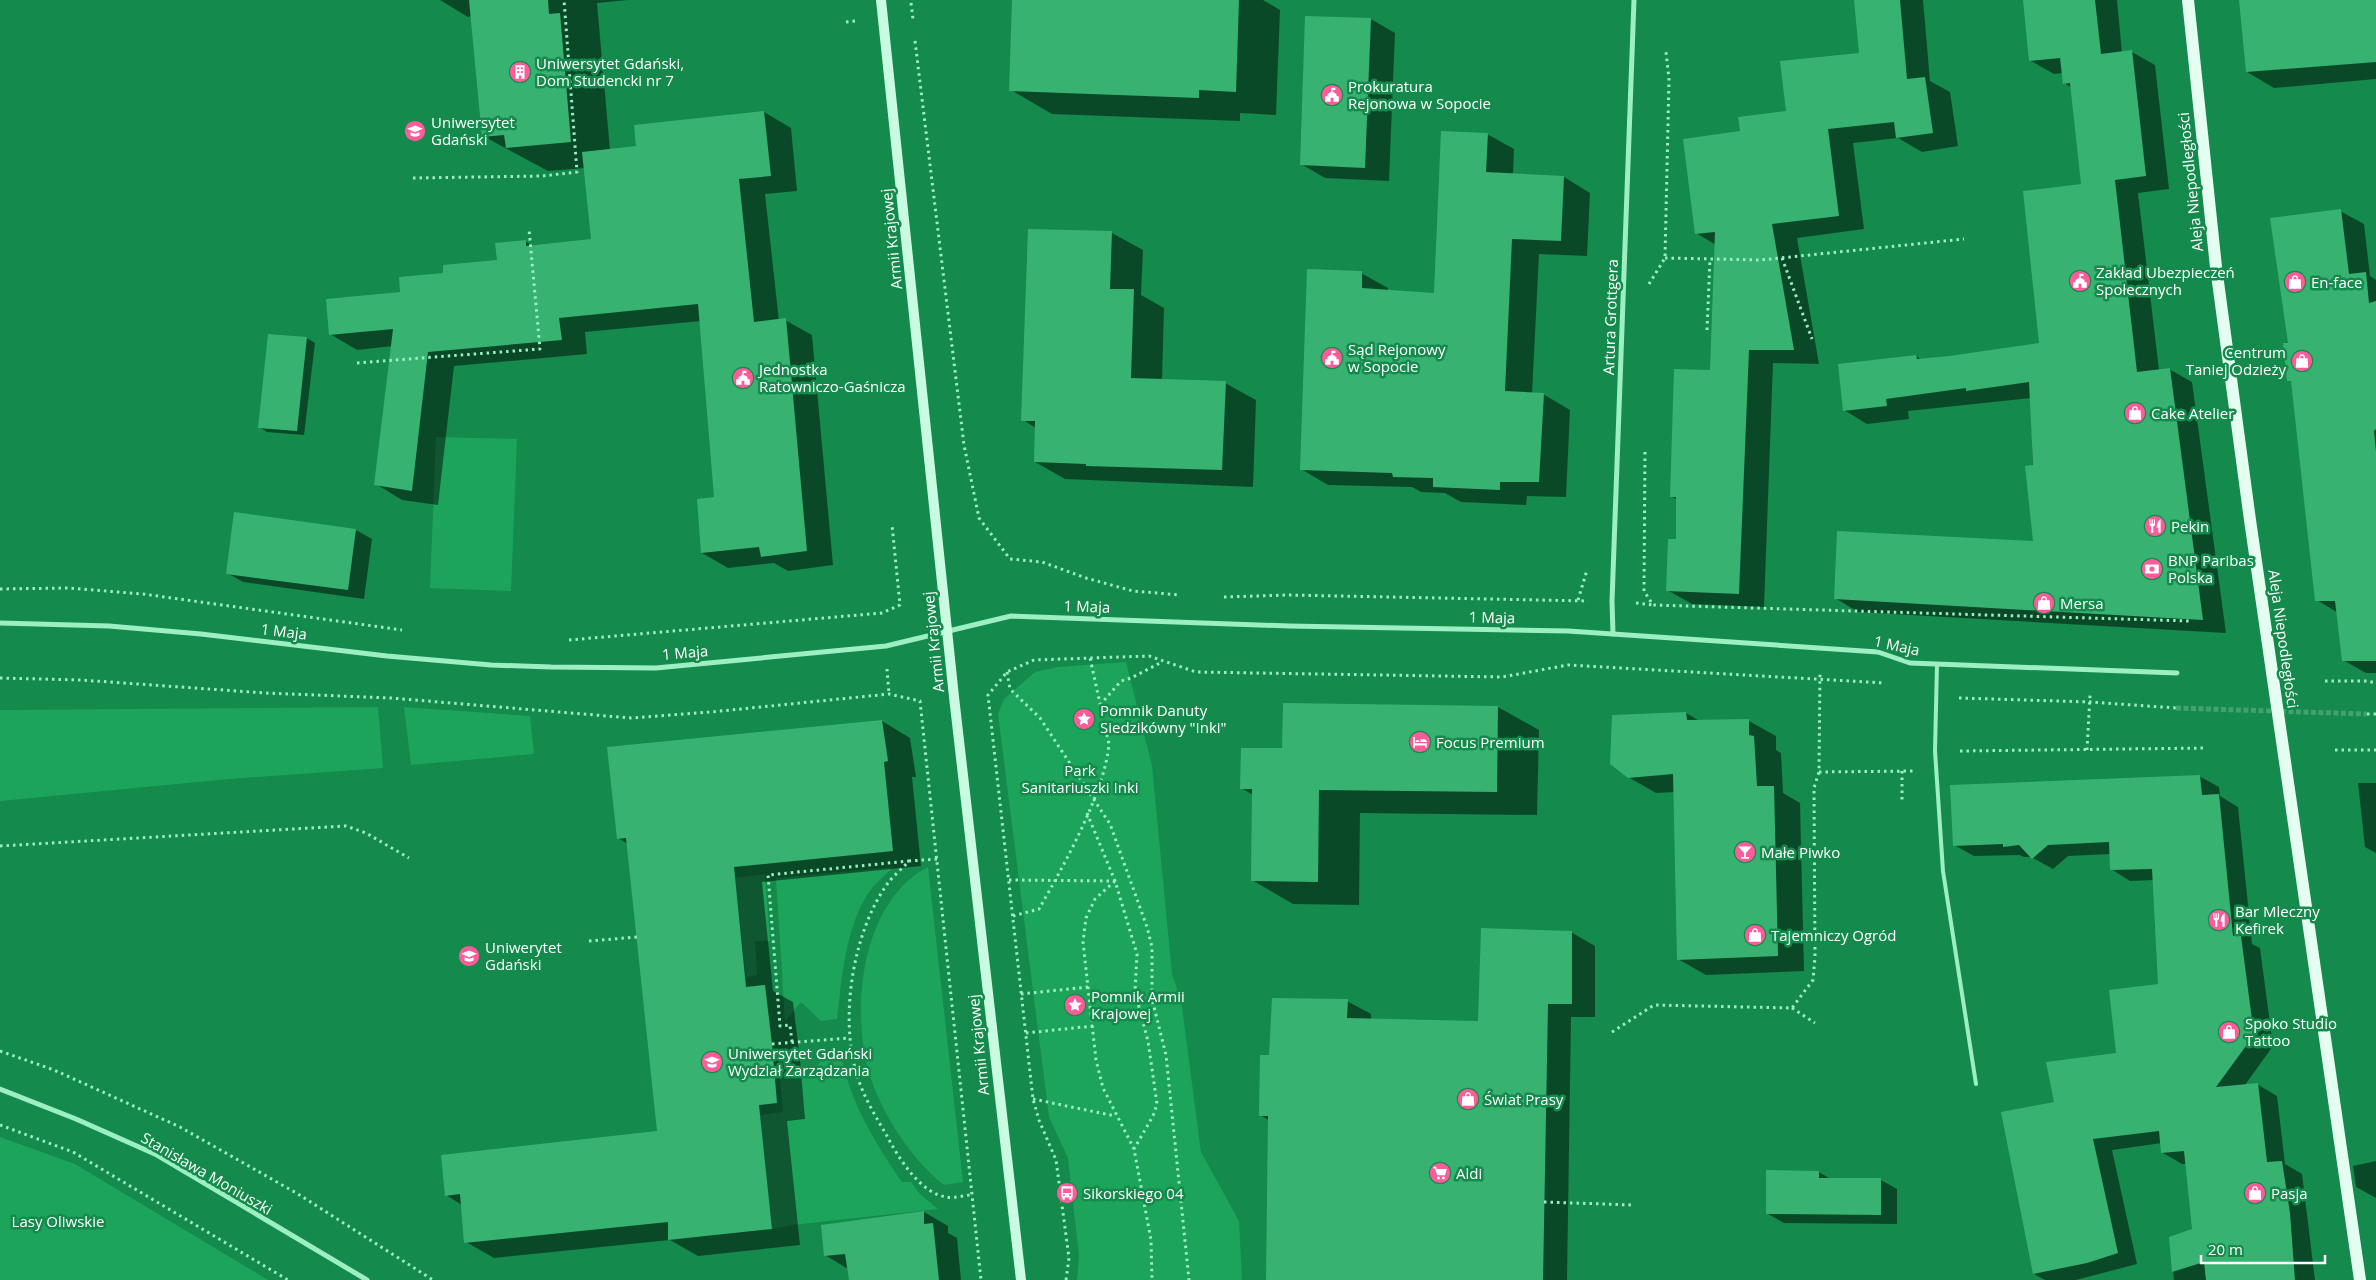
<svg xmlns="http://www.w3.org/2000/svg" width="2376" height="1280" font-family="'Open Sans',sans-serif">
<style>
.green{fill:#1ca45b}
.shadow{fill:#0007}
.building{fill:#38b271}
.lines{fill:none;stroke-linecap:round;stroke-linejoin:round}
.street-tunnel{stroke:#43a170;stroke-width:5;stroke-dasharray:5 2.5;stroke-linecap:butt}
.path{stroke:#9cefc2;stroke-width:3;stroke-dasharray:2.5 4;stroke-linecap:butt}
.lane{stroke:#9cefc2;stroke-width:4}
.street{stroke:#9cefc2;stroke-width:5}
.secondary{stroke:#c9fbe1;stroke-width:10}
.primary{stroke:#e4fff2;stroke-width:12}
.labels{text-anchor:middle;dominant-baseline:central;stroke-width:5;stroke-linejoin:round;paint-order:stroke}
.poi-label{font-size:15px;fill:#fff;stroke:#148a4c;text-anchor:start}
.street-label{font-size:15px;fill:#fff;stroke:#148a4c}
.park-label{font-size:15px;fill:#fff;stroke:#148a4c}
</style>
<rect width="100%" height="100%" fill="#148a4c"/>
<g class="green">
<path d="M436 437 517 439 511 591 430 588Z"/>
<path d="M1126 662 1152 766 1172 974 1181 1000 1201 1152 1239 1221 1242 1280H1077L1079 1256 1068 1158 1049 1117 998 714 1004 699 1035 672 1058 667Z"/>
<path d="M378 707 383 768 229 779 0 801V710Z"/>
<path d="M404 707 530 716 534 754 411 765Z"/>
<path d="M894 867C885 875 874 884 867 895 845 931 842 978 837 1019L821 1021 801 1002 785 1021 776 878Z"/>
<path d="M928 867 963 1182 944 1185C909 1158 875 1104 866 1061 852 998 865 899 928 867Z"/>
<path d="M765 874 770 941H755L757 975 746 977 735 878Z"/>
<path d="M841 1055C850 1102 875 1143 902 1182H911L920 1194 938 1209 792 1225 772 1229 760 1115 783 1112 778 1059H787L807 1079 824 1057Z"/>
<path d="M0 1137 75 1164 268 1280H0Z"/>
</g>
<g class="shadow">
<path d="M440 0H628L597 3 610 150 637 147 635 126 764 112 791 128 797 191 765 194 779 321 785 320 812 335 833 565 788 571 774 563 728 568 702 553 715 499 701 321 585 332 587 354 454 366 438 505 402 500 376 484 393 346 357 350 330 334 402 293 445 274 498 262 526 242 534 246 592 240 585 168 548 171 483 136 472 16 468 17Z"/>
<path d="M1014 0H1263L1280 10 1276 115 1240 113V121L1052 114 1011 90Z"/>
<path d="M1856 0H1923L1930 81 1950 92 1958 146 1922 152 1898 138 1853 143 1864 229 1797 238 1819 364 1773 363 1764 607 1692 604 1667 590 1678 540 1677 500 1671 496 1712 372 1716 245 1696 233 1741 132 1788 112 1860 54Z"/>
<path d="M2024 0H2117L2122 53 2132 52 2155 65 2169 189 2138 193 2159 370 2169 369 2192 382 2226 633 1858 612 1835 598 2035 542 2031 398 1908 411 1909 419 1867 424 1844 410 1916 356 1922 360 2040 344 2083 186 2072 88 2064 83 2063 73 2054 74 2031 61Z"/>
<path d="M2240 0H2376V79L2274 88 2247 72Z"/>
<path d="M1371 19 1395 33 1389 181 1325 178 1301 164Z"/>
<path d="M1487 134 1514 149 1513 175 1564 177 1590 193 1587 256 1539 254 1532 394H1543L1570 410 1566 497 1527 496 1526 505 1461 502 1445 493 1421 492 1412 487 1328 485 1301 469 1361 273 1388 288V291L1435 295Z"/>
<path d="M2340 211 2364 224 2370 276 2376 280V673H2366L2343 660 2338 613 2317 600 2292 382 2288 380 2289 345Z"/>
<path d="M1030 230 1112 233 1143 250 1141 295 1164 308 1162 380 1225 383 1256 400 1253 487 1065 479 1035 462 1036 428 1023 420Z"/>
<path d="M307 338 315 343 304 435 267 432 259 427Z"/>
<path d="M356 530 372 539 364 599 243 582 227 573Z"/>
<path d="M1498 707 1539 730 1537 815 1360 813 1359 905 1293 904 1252 880 1253 795 1241 788 1284 750Z"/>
<path d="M1686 713 1700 721H1749L1776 736V750L1781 753 1783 793 1800 803 1804 971 1706 975 1678 959 1675 792 1656 793 1628 777Z"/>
<path d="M882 721 910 738 916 777H912L921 866 762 882 773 991 793 1002 800 1060 805 1119 787 1121 800 1245 698 1256 670 1240 494 1258 466 1242 462 1205 446 1195 658 1132 628 844 618 838Z"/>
<path d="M2199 776 2219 787 2220 796 2238 807 2252 944 2260 948 2273 1046 2245 1085 2257 1084 2277 1096 2285 1164 2302 1174 2315 1280H2174L2170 1238 2193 1230 2186 1164H2182L2163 1153 2162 1143 2112 1150 2137 1264 2076 1280H2045L2034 1274 2056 1103 2118 1054 2160 985 2154 880 2130 881 2111 869 2110 854 2068 856 2053 869 2031 857H2024L2019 855 1974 856 1954 845Z"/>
<path d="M2358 783H2376V853L2365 847Z"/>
<path d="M1571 932 1595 946V1017H1571L1567 1280H1267L1270 1121 1260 1115 1270 1056 1347 1001 1371 1014V1020L1479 1022Z"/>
<path d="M2376 1161V1198L2356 1187 2353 1166Z"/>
<path d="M1768 1171 1819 1172 1832 1180H1881L1897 1189V1224L1784 1223 1768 1214Z"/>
<path d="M924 1212 948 1226V1233L957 1238 961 1280H850L848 1269 825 1255 822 1226Z"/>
</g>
<g class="building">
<path d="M469 0H548L549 14 560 13 571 142 506 148 504 135 482 137Z"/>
<path d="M1012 0H1239L1236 92 1199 90V98L1009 91Z"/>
<path d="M1854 0H1900L1907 79 1925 77 1933 133 1896 138 1894 122 1828 129 1839 216 1772 224 1794 350H1749L1739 594 1666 591 1668 539H1676V497H1670L1674 369 1710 370 1715 232 1695 234 1683 139 1740 131 1738 117 1786 111 1780 61 1859 53Z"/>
<path d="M2023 0H2095L2101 54 2132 50 2146 176 2115 180 2137 372 2170 368 2203 620 1834 599 1837 531 2033 541 2025 466 2033 465 2029 382 1966 391V388L1886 399 1887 406 1843 411 1838 364 1916 355 1917 359 1949 356 2039 343 2023 191 2081 184 2070 83 2063 84 2060 58 2029 61Z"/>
<path d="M2239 0H2376V62L2246 72Z"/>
<path d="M1305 16 1371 18 1365 168 1300 165Z"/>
<path d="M764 111 771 176 739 179 754 322 786 318 807 551 761 557 759 547 701 553 697 499 714 497 698 304 559 318 562 340 428 352 412 491 374 485 393 329 329 335 326 299 400 292 399 277 443 273V265L497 260 495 243 526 240V246L591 239 582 152 636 146 634 125Z"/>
<path d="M1441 131 1488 133 1486 172 1564 176 1561 241 1512 239 1505 391 1544 393 1539 482H1500V490L1433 487V478L1393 477 1392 473 1300 470 1307 269 1362 271V288L1434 293Z"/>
<path d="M2341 209 2349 274 2366 272 2369 303 2376 301V429L2374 431 2376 452V661H2342L2335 601H2315L2291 381H2287L2283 343H2288L2270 218Z"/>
<path d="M1028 229 1112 231 1110 289H1134L1131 378 1226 381 1222 470 1086 466V464L1034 462 1035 421H1021Z"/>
<path d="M268 334 307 337 297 431 258 428Z"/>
<path d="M234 512 356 529 348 590 226 574Z"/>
<path d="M1283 703 1498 706 1497 792 1319 790 1318 882 1251 881 1252 789H1240L1241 748H1282Z"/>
<path d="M1686 712 1687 720 1749 719V735L1754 736 1757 786H1774L1778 956 1677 960 1673 774 1628 778 1610 764 1612 715Z"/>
<path d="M882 720 888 761 884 762 893 851 734 867 746 987 765 985 772 1044 777 1103 759 1105 772 1229 668 1240V1222L464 1243 460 1194 445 1196 441 1155 657 1131 626 838 617 839 607 747Z"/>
<path d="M2200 775 2202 795 2219 794 2233 936H2241L2254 1035 2216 1087 2258 1083 2267 1162 2282 1161 2290 1213 2295 1280H2206L2204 1262 2172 1272 2169 1237 2192 1229 2184 1151 2161 1153 2159 1131 2093 1139 2118 1253 2087 1263 2033 1274 2001 1112 2054 1102 2046 1062 2116 1053 2109 990 2158 984 2152 869 2110 870 2109 842 2048 845 2032 859 2019 845 2003 847V844L1953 846 1950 785Z"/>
<path d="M1481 928 1572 931V1004H1548L1543 1280H1266L1268 1116H1259L1260 1055H1269L1272 998 1348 999 1347 1018 1478 1021Z"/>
<path d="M1766 1170 1819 1171V1178H1881V1215L1766 1214Z"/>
<path d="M924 1211V1224L933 1223 939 1280H849L845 1254 824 1256 821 1225Z"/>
</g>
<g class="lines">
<path class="street-tunnel" d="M2176 708 2367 714"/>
<g class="path">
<path d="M911 3 913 19"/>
<path d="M846 22 856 21"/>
<path d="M915 41 964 445 979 518 1010 559 1042 562 1086 578 1133 591 1180 595"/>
<path d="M413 178 542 176 577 172 564 0"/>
<path d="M1665 258 1761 260 1964 239"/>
<path d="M1782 258 1812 339"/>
<path d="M1649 284 1665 258 1669 79 1666 52"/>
<path d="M1707 330 1710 259"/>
<path d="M357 363 540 349 529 229"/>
<path d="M1645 452 1644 591 1653 605 2190 621"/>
<path d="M0 589 68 588 143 594 402 630"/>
<path d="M1224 597 1289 595 1588 601"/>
<path d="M1578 600 1587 570"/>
<path d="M1636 603 1653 605"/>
<path d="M569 640 882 613 900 605 892 525"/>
<path d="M887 669 889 694"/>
<path d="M1007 672 1010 689 1040 718 1110 824 1147 927 1152 947V999L1166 1055 1189 1280"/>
<path d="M0 678 81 680 265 693 391 698 631 718 711 712 889 694 920 701 981 1280"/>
<path d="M2325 681H2367L2376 683"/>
<path d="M1959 698 2090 702 2176 708"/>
<path d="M1100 705 1121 681 1131 678 1162 662"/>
<path d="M2367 714H2376"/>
<path d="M2087 750 2090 695"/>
<path d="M2335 750H2376"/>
<path d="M1960 751 2207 748"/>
<path d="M1902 771V802"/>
<path d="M1819 772 1914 771"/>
<path d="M1087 813 1115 881 1137 954 1135 992 1148 1041 1157 1104 1153 1116 1134 1149"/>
<path d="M0 846 346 826 366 833 409 858"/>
<path d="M937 859 909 861C903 868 894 875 888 883 853 931 839 1018 857 1075 863 1096 876 1117 887 1136 898 1157 920 1193 946 1197 953 1199 964 1195 972 1195"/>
<path d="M1009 880 1114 881"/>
<path d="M1115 881 1095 899 1086 918 1083 942 1096 1060 1103 1088 1134 1149 1151 1240 1152 1280"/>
<path d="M1013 916 1039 909C1063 867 1105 792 1109 744L1090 658"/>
<path d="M589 941 637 937"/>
<path d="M1021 994 1088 987"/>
<path d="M1792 1008 1815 1023"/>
<path d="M1612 1032 1654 1005 1792 1008 1813 980 1815 957 1814 788 1819 772 1820 671"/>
<path d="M1026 1033 1093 1026"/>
<path d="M792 1042 790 1025 780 1026 768 875 909 861"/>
<path d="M772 1044 849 1038"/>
<path d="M0 1051 54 1070 180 1127 298 1194 433 1280"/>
<path d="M1033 1099 1115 1116"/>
<path d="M0 1125 73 1152 288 1280"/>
<path d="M1544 1202 1633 1205"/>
<path d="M1066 1280 1069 1258 1056 1160 1039 1120 1033 1099 988 695 1007 672 1034 660 1149 656 1196 672 1502 677 1568 665 1885 683"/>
</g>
<path class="lane" d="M1937 664 1935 751 1943 871 1976 1084"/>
<g class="street">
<path d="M0 623 109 626 201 634 387 656 491 665 551 667 656 668 886 646 1011 616 1289 626 1568 631 1878 652 1910 663 2177 673"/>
<path d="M1613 634 1612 601 1634 0"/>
<path d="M0 1089 76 1119 157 1155 367 1280"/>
</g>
<path class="secondary" d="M881 0 954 697 1021 1280"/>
<path class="primary" d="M2188 0 2216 267 2250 520 2360 1280"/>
</g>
<defs>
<g id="building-disc" transform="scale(1.125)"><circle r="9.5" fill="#ff5a99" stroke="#148a4c"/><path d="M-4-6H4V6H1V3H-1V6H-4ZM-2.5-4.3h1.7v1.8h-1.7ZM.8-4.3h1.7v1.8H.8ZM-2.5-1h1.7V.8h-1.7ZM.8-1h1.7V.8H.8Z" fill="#fff"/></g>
<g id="civic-disc" transform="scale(1.125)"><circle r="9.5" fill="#ff5a99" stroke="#148a4c"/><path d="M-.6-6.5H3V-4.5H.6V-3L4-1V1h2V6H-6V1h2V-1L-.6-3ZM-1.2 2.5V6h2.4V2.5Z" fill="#fff"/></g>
<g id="university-disc" transform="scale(1.125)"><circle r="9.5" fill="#ff5a99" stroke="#148a4c"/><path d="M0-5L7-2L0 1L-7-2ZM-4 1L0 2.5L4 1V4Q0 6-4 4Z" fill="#fff"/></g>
<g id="shop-disc" transform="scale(1.125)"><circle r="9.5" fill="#ff5a99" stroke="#148a4c"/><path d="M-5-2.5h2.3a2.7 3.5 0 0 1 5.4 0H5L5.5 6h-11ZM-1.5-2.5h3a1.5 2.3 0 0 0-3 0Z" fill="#fff"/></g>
<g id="restaurant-disc" transform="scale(1.125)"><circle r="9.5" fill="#ff5a99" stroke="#148a4c"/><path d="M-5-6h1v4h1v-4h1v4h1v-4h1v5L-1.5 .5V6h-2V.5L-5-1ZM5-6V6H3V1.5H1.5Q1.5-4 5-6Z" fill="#fff"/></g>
<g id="bank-disc" transform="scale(1.125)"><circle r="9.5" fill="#ff5a99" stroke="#148a4c"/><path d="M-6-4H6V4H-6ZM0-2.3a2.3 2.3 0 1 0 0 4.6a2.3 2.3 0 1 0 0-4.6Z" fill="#fff"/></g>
<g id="sight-disc" transform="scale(1.125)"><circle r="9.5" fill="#ff5a99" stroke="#148a4c"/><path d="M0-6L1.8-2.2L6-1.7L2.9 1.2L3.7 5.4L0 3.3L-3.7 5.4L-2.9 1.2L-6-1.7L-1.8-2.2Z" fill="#fff"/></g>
<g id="hotel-disc" transform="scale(1.125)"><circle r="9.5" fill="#ff5a99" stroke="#148a4c"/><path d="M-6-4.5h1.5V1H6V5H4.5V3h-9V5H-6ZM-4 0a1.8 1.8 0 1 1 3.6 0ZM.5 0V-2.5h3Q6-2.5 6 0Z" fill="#fff"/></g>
<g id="bar-disc" transform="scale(1.125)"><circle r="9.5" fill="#ff5a99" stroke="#148a4c"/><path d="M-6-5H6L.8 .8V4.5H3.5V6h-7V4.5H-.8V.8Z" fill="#fff"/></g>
<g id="supermarket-disc" transform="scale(1.125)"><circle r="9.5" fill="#ff5a99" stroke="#148a4c"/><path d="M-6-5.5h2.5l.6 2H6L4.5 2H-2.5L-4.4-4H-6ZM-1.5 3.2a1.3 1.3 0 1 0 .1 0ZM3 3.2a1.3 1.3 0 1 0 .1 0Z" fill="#fff"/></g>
<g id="bus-disc" transform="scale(1.125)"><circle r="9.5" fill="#ff5a99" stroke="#148a4c"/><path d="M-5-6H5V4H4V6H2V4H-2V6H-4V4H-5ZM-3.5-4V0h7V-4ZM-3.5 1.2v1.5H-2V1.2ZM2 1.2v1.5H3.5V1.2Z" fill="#fff"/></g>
</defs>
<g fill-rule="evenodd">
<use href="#building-disc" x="520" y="72"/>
<use href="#civic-disc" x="1332" y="95"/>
<use href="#university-disc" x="415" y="131"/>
<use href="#civic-disc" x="2080" y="281"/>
<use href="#shop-disc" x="2295" y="282"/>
<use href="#civic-disc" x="1332" y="358"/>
<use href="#shop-disc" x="2302" y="361"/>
<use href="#civic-disc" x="743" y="378"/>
<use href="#shop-disc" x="2135" y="413"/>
<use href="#restaurant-disc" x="2155" y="526"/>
<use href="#bank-disc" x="2152" y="569"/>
<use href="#shop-disc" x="2044" y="603"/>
<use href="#sight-disc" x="1084" y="719"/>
<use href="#hotel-disc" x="1420" y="742"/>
<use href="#bar-disc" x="1745" y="852"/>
<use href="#restaurant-disc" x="2219" y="920"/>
<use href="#shop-disc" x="1755" y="935"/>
<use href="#university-disc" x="469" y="956"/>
<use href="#sight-disc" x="1075" y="1005"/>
<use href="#shop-disc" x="2229" y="1032"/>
<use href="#university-disc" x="712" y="1062"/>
<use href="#shop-disc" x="1468" y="1099"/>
<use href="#supermarket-disc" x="1440" y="1173"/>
<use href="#bus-disc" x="1067" y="1193"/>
<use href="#shop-disc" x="2255" y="1193"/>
</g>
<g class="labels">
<g class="poi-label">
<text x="536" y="63">Uniwersytet Gdański,<tspan x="536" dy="17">Dom Studencki nr 7</tspan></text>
<text x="1348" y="86">Prokuratura<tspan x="1348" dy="17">Rejonowa w Sopocie</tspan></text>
<text x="431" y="122">Uniwersytet<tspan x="431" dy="17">Gdański</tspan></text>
<text x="2096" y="272">Zakład Ubezpieczeń<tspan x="2096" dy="17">Społecznych</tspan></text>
<text x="2311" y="282">En-face</text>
<text x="1348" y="349">Sąd Rejonowy<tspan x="1348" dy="17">w Sopocie</tspan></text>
<text x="2286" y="352" text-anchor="end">Centrum<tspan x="2286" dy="17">Taniej Odzieży</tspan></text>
<text x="759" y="369">Jednostka<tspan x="759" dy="17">Ratowniczo-Gaśnicza</tspan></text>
<text x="2151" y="413">Cake Atelier</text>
<text x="2171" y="526">Pekin</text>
<text x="2168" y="560">BNP Paribas<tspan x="2168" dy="17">Polska</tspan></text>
<text x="2060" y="603">Mersa</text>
<text x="1100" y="710">Pomnik Danuty<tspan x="1100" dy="17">Siedzikówny "Inki"</tspan></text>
<text x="1436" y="742">Focus Premium</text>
<text x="1761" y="852">Małe Piwko</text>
<text x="2235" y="911">Bar Mleczny<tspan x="2235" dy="17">Kefirek</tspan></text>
<text x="1771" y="935">Tajemniczy Ogród</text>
<text x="485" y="947">Uniwerytet<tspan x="485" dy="17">Gdański</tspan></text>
<text x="1091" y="996">Pomnik Armii<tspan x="1091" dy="17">Krajowej</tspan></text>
<text x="2245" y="1023">Spoko Studio<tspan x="2245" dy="17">Tattoo</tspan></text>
<text x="728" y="1053">Uniwersytet Gdański<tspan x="728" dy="17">Wydział Zarządzania</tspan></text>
<text x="1484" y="1099">Świat Prasy</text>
<text x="1456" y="1173">Aldi</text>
<text x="1083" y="1193">Sikorskiego 04</text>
<text x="2271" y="1193">Pasja</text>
</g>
<g class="street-label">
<text transform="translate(2190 182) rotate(-96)">Aleja Niepodległości</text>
<text transform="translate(891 239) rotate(-96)">Armii Krajowej</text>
<text transform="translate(1610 317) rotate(-88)">Artura Grottgera</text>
<text transform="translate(1087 606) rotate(2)">1 Maja</text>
<text transform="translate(1492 617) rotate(1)">1 Maja</text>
<text transform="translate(284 631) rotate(7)">1 Maja</text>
<text transform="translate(2284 639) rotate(82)">Aleja Niepodległości</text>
<text transform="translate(933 642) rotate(-96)">Armii Krajowej</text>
<text transform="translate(1897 645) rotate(12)">1 Maja</text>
<text transform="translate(685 652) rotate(-5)">1 Maja</text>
<text transform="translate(978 1045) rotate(-96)">Armii Krajowej</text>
<text transform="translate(207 1173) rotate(30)">Stanisława Moniuszki</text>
</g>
<g class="park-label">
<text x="1080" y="770">Park<tspan x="1080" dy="17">Sanitariuszki Inki</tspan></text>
<text x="58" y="1221">Lasy Oliwskie</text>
</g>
</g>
<path d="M2201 1255v8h124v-8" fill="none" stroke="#ffffff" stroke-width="2.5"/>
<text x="2208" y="1255" font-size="15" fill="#ffffff" stroke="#148a4c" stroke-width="4" paint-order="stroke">20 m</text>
</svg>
